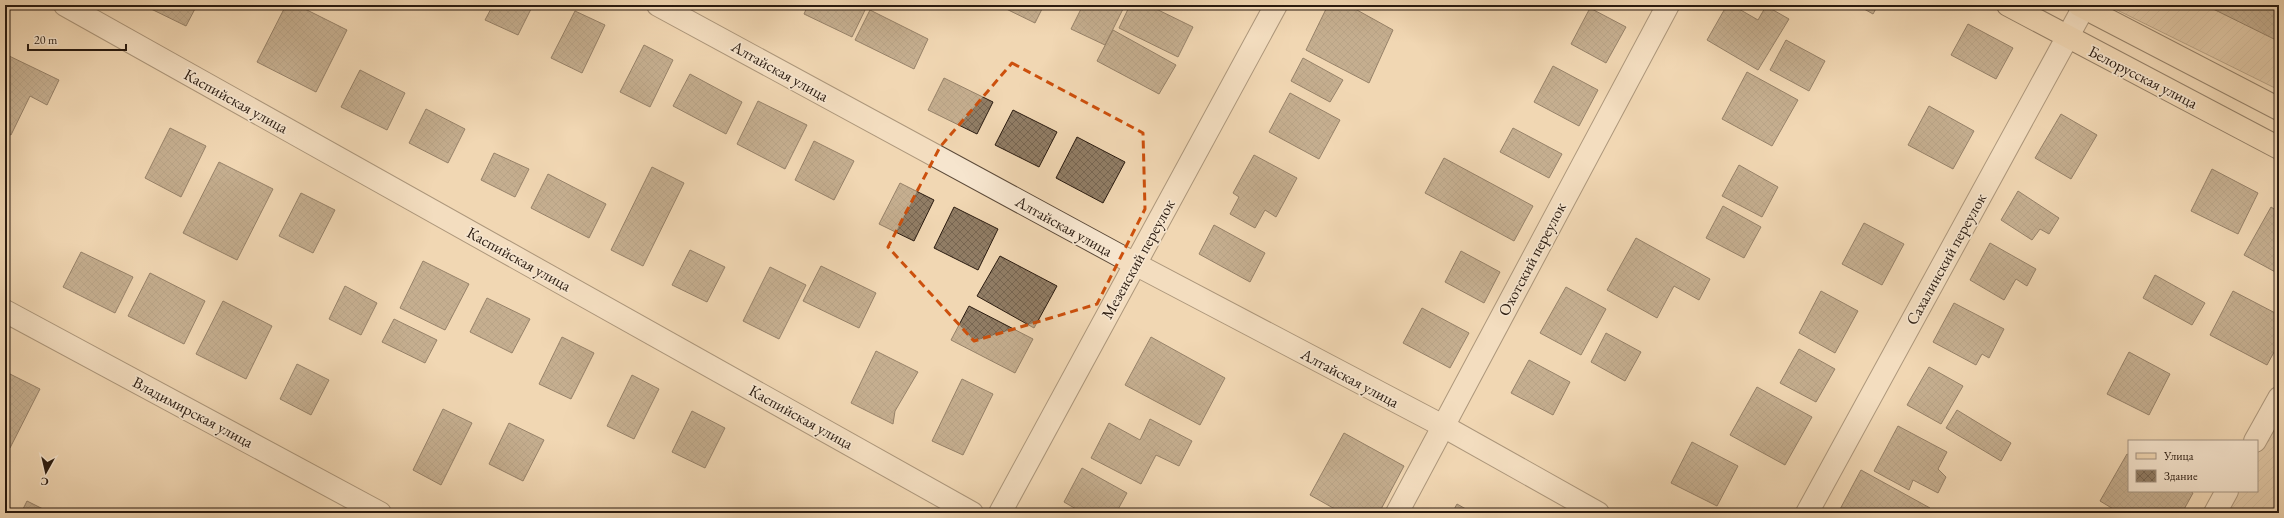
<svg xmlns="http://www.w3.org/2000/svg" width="2284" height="518" font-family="'EB Garamond',serif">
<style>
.garden{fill:url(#garden-furrows);stroke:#7c6954}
.building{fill:url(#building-cross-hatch);stroke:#2a1b10}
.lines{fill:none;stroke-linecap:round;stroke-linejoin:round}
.minor-casing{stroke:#5c4a39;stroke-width:24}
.major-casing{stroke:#2a1b10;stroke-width:24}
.minor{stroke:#f6e5ce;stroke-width:22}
.major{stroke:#f1d7b3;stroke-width:22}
.marked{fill:none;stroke:#cc500d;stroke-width:3;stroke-dasharray:8 5;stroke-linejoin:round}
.labels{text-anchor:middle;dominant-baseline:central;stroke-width:3.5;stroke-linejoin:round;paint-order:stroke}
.street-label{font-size:16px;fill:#2a1b10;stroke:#f6e5ce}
</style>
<defs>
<pattern id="garden-furrows" width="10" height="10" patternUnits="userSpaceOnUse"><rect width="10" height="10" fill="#cfb797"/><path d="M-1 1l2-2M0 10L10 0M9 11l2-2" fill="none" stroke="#b29d81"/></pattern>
<pattern id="building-cross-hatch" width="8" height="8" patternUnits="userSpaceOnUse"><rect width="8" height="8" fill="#917d65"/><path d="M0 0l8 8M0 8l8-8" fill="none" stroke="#776652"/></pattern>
</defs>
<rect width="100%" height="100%" fill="#f1d7b3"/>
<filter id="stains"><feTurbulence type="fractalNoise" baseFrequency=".005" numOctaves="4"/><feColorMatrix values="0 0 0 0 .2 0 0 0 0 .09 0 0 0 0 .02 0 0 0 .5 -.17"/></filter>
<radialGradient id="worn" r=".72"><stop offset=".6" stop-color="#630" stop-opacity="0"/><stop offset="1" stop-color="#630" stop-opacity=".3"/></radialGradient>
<g class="garden">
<path d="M2107 5H2279V90Z"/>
<path d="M2279 411V513H2222L2234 491H2257V450Z"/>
</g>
<g class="building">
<path d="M148 5H197L186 26 147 7Z"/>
<path d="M286 5H297L347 30 316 92 257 62Z"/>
<path d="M493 5H533L518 35 485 20Z"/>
<path d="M808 5H859L866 8 852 37 804 14Z"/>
<path d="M998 5H1044L1035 23Z"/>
<path d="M1083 5H1125L1105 45 1071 29Z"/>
<path d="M1130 5H1148L1193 27 1178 57 1119 28Z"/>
<path d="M1328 5H1348L1393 30 1369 83 1306 50Z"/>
<path d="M1727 5H1732L1758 20 1766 6 1789 19 1758 70 1707 40Z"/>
<path d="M1857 5H1878L1873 14Z"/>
<path d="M2205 5H2279V29L2274 39Z"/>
<path d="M1590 8 1626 27 1606 63 1571 44Z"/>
<path d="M870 10 928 39 914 69 855 40Z"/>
<path d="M575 11 605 25 582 73 551 58Z"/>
<path d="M1968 24 2013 48 1996 79 1951 55Z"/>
<path d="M1113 30 1176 65 1159 94 1097 61Z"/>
<path d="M1786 40 1825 61 1809 91 1770 70Z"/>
<path d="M644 45 673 60 650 107 620 92Z"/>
<path d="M5 54 59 80 47 105 30 96 11 135 5 132Z"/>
<path d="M1303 58 1343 80 1330 102 1291 81Z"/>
<path d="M1553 66 1598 90 1579 126 1534 102Z"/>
<path d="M360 70 405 93 387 130 341 107Z"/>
<path d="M1747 72 1798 100 1772 146 1722 119Z"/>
<path d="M690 74 742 102 726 134 673 106Z"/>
<path d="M944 78 993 102 977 134 928 110Z"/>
<path d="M1290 93 1340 120 1319 159 1269 132Z"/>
<path d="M758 101 807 125 785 169 737 144Z"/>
<path d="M1929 106 1974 131 1953 169 1908 145Z"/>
<path d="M426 109 465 129 448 163 409 143Z"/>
<path d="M1013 110 1057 132 1039 167 995 145Z"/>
<path d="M2061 114 2097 135 2071 179 2035 158Z"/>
<path d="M170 128 206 146 181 197 145 178Z"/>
<path d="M1513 128 1562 154 1549 178 1500 152Z"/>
<path d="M1077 137 1125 162 1103 203 1056 178Z"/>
<path d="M814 141 854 161 834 200 795 180Z"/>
<path d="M494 153 529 169 515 197 481 180Z"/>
<path d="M1254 155 1297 178 1276 217 1265 210 1255 228 1230 214 1239 197 1233 193Z"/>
<path d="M1444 158 1533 206 1514 241 1425 193Z"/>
<path d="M219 162 273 189 237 260 183 233Z"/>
<path d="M1739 165 1778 187 1762 217 1722 196Z"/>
<path d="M652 167 684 183 643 266 611 250Z"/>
<path d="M2212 169 2258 193 2238 234 2191 211Z"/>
<path d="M548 174 606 204 589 238 531 208Z"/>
<path d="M900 183 934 200 914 241 879 224Z"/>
<path d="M2018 191 2059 218 2049 234 2040 229 2032 240 2001 220Z"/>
<path d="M301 193 335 210 313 253 279 236Z"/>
<path d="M1723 206 1761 227 1744 258 1706 238Z"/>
<path d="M954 207 998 229 978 270 934 248Z"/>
<path d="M2271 207 2279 212V274L2244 255Z"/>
<path d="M1864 223 1904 244 1882 285 1842 264Z"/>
<path d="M1214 225 1265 253 1250 282 1199 254Z"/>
<path d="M1636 238 1710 279 1699 300 1674 286 1657 318 1607 290Z"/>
<path d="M1990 243 2036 269 2027 286 2016 279 2004 300 1970 280Z"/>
<path d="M690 250 725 267 707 302 672 285Z"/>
<path d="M1461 251 1500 272 1484 303 1445 282Z"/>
<path d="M81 252 133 277 115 313 63 287Z"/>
<path d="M1000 256 1057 286 1034 328 977 296Z"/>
<path d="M423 261 469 284 445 330 400 308Z"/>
<path d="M821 266 876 293 859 328 803 301Z"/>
<path d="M770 267 806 285 779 339 743 321Z"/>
<path d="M150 273 205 301 184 344 128 316Z"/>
<path d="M2155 275 2205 303 2192 325 2143 298Z"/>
<path d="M345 286 377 303 361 335 329 319Z"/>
<path d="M1566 287 1606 309 1581 355 1540 333Z"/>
<path d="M1821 291 1858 311 1835 353 1799 333Z"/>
<path d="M2233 291 2279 315V343L2267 365 2210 335Z"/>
<path d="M487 298 530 319 512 353 470 332Z"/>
<path d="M223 301 272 326 246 379 196 354Z"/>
<path d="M1954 303 2004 329 1989 358 1982 354 1976 365 1933 342Z"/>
<path d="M969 306 1033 339 1015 373 951 340Z"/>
<path d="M1422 308 1469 333 1450 368 1403 343Z"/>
<path d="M394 319 437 340 425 363 382 342Z"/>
<path d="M1606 333 1641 352 1625 381 1591 362Z"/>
<path d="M562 337 594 353 571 399 539 384Z"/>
<path d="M1151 337 1225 378 1200 425 1125 385Z"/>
<path d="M1799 349 1835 369 1816 402 1780 383Z"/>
<path d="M876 351 918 372 895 411 893 424 851 403Z"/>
<path d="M2129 352 2170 374 2149 415 2107 394Z"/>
<path d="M1529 360 1570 382 1553 415 1511 393Z"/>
<path d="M297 364 329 380 311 415 280 399Z"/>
<path d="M1929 367 1963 386 1941 424 1907 405Z"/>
<path d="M8 373 40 389 10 448 5 446V379Z"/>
<path d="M632 375 659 389 634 439 607 426Z"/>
<path d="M962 379 993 394 963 455 932 441Z"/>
<path d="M1757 387 1812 417 1785 465 1730 435Z"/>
<path d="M443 409 472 423 441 485 413 470Z"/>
<path d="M1957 410 2011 443 2001 461 1946 428Z"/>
<path d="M692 411 725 428 705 468 672 452Z"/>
<path d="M1150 419 1192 441 1179 466 1156 455 1141 484 1091 458 1109 423 1140 440Z"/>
<path d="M509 423 544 440 523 481 489 464Z"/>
<path d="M1898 426 1947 452 1938 469 1946 477 1938 493 1913 480 1909 490 1874 471Z"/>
<path d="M1344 433 1404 466 1379 513H1342L1310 495Z"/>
<path d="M1692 442 1738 466 1717 506 1671 483Z"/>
<path d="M2127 454 2129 455V491H2190L2193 493 2182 513H2120L2100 501Z"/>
<path d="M1082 468 1127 493 1116 513H1083L1064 502Z"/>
<path d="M1861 470 1930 508 1928 513H1838Z"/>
<path d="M27 501 51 513H21Z"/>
<path d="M1457 504 1473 513H1452Z"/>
</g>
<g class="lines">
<g class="minor-casing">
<g id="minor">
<path d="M65 5 972 513"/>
<path d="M658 5 1135 264 1443 426 1598 513"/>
<path d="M5 311 380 513"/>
<path d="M2255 441 2279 398"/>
<path d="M1000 513 1276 5"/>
<path d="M1397 513 1668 5"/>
<path d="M1807 513 2085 5"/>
<path d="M2215 513 2227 491"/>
</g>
</g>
<g class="major-casing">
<g id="major">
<path d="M2008 5 2279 148"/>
<path d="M2079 5 2279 109"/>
</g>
</g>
<use href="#minor" class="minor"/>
<use href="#major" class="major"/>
</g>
<path d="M0 0H2284V518H0ZM1012 63 1143 133 1145 209 1097 304 974 341 888 247 940 147Z" fill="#f1d7b3" fill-opacity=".55" fill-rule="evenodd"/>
<path class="marked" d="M1012 63 1143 133 1145 209 1097 304 974 341 888 247 940 147Z"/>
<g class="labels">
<g class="street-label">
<text transform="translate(780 71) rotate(29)">Алтайская улица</text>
<text transform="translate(2143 77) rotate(27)">Белорусская улица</text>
<text transform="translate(236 101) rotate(29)">Каспийская улица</text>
<text transform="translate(1064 226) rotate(29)">Алтайская улица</text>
<text transform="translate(519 259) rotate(29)">Каспийская улица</text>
<text transform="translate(1138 259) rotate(-61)">Мезенский переулок</text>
<text transform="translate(1532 259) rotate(-62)">Охотский переулок</text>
<text transform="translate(1946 259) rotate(-61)">Сахалинский переулок</text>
<text transform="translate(1350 378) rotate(28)">Алтайская улица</text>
<text transform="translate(193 412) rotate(28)">Владимирская улица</text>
<text transform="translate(801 417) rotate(29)">Каспийская улица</text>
</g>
</g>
<rect width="2284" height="518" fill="none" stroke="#f1d7b3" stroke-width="20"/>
<rect x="6" y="6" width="2272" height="506" fill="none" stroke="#2a1b10" stroke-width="2"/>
<rect x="10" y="10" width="2264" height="498" fill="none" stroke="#2a1b10"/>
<rect x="2128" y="440" width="130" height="52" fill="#f6e5ce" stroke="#a49482"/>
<rect x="2136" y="453" width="20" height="6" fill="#f1d7b3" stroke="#a49482"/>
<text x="2164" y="460" font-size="12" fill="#2a1b10">Улица</text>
<rect x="2136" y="470" width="20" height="12" fill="url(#building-cross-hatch)" stroke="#a49482"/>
<text x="2164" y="480" font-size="12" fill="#2a1b10">Здание</text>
<g transform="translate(46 472) rotate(188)" stroke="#f6e5ce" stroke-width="3" paint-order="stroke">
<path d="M0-3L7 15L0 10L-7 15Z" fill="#2a1b10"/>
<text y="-6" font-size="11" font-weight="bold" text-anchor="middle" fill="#2a1b10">С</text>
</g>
<path d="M28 44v6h98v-6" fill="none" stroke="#2a1b10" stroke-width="2"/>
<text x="34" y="44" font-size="12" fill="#2a1b10" stroke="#f6e5ce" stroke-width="3" paint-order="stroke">20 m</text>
<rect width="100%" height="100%" filter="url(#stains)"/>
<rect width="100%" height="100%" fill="url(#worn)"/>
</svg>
